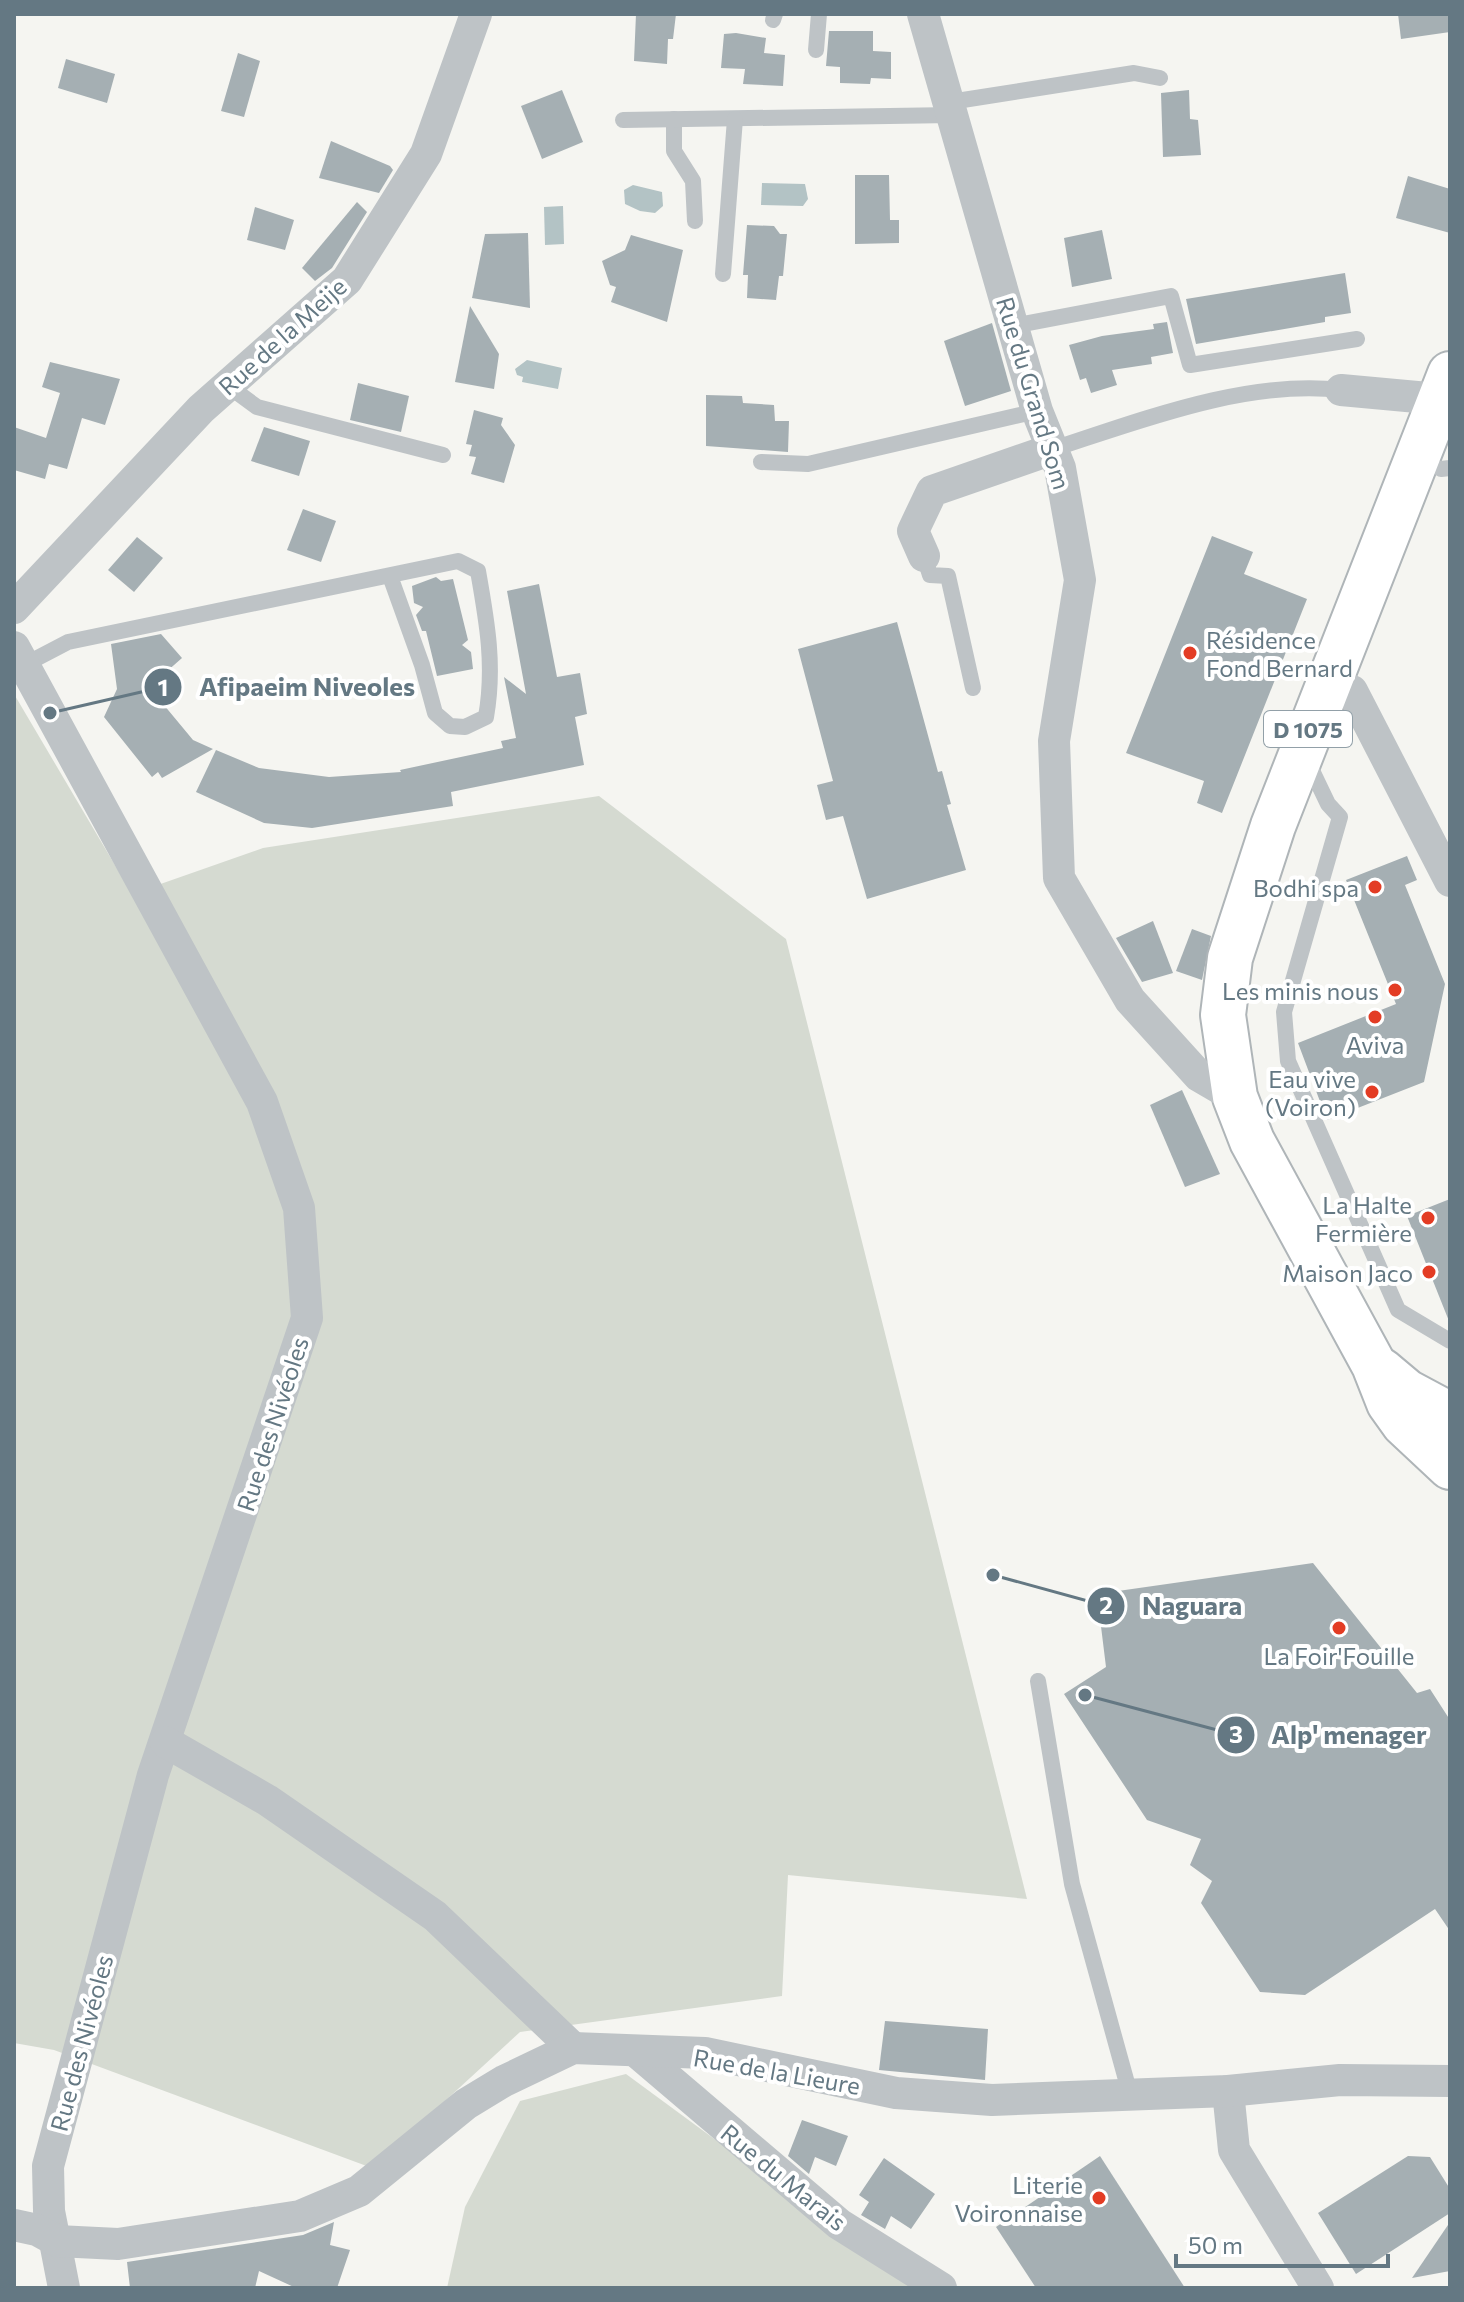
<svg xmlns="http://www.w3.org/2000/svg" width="1464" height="2302" font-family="Commissioner,sans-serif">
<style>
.green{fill:#d5dad1}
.water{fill:#b3c3c5}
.building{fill:#a5afb3}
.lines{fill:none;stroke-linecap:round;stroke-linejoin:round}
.primary-casing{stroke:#afb5b8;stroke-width:48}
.lane{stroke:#bec3c6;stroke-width:16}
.street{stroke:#bec3c6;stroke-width:32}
.primary{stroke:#fff;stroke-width:44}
.poi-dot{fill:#e33c24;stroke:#fff;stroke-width:3}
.labels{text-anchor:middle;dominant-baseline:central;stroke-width:8;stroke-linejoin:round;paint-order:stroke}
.shield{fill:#fff;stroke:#92a0a8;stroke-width:2}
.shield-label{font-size:22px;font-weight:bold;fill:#647883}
.street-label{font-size:24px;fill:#647883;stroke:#fff}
.poi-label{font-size:24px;fill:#647883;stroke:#fff;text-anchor:end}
.leader{fill:none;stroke:#647883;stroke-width:3}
.callout-dot{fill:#647883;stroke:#fff;stroke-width:3}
.mark-label{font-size:24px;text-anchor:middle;font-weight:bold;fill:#fff}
.callout-label{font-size:26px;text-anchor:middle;font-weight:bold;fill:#647883;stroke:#fff;stroke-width:8;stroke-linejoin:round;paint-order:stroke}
</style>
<rect width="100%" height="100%" fill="#f5f5f1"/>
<g class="green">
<path d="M14 694 132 894 263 848 599 796 786 939 1027 1899 788 1875 782 1996 520 2032 372 2168 54 2050 14 2043Z"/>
<path d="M626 2074 917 2288H447L465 2207 520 2101Z"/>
</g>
<g class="water">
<path d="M762 183 805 184 808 199 803 206 761 205Z"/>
<path d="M633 185 662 192 663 206 655 213 640 211 625 204 624 190Z"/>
<path d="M563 206 564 244 545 245 544 207Z"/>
<path d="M527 360 562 368 558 389 522 382 523 377 517 375 515 369Z"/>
</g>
<g class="building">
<path d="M636 14H676L673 39H668L667 64 634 61Z"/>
<path d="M1398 14H1450V32L1401 39Z"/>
<path d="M829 31H873V51L891 52V79L871 78 870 84 840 83V67L826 66Z"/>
<path d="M736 33 766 38 764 53 785 55 783 86 743 84 745 69 721 68 724 34Z"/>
<path d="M238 53 260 61 244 117 221 111Z"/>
<path d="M66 59 115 74 107 103 58 88Z"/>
<path d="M562 90 583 142 542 159 521 106Z"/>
<path d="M1189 90 1190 119 1198 120 1201 155 1163 157 1161 93Z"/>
<path d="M331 141 390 166 393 170 379 193 319 178Z"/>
<path d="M855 175H889L890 220H899V243L855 244Z"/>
<path d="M1408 176 1450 189V233L1396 218Z"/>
<path d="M357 202 367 212 332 268 315 281 302 268Z"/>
<path d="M255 207 294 220 285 250 247 240Z"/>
<path d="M747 225 774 226 780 234H787L783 276H779L776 300 747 298 748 275H743Z"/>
<path d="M1102 230 1112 279 1072 287 1064 238Z"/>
<path d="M528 233 530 308 472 298 485 234Z"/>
<path d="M631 235 683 250 667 322 611 302 616 287 610 285 602 261 625 250Z"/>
<path d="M1345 273 1351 313 1325 317V322L1196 344 1186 299Z"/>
<path d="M470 306 499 354 494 389 455 382Z"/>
<path d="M1167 322 1173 353 1151 357 1152 364 1112 370 1117 385 1091 393 1086 378 1080 380 1069 345 1102 336 1154 329 1153 324Z"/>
<path d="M992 323 1011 391 965 406 944 341Z"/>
<path d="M50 362 120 379 105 425 82 418 67 469 49 464 45 479 14 470V427L46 438 60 393 42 387Z"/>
<path d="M358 383 409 396 401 432 350 420Z"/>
<path d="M706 395 742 396 743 403 774 405 775 421H789L788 452 706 446Z"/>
<path d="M474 410 503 418 501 425 515 445 504 483 471 474 476 457 469 456 472 445 466 444Z"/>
<path d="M264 427 310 441 299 476 251 461Z"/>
<path d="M303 509 336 521 321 562 287 550Z"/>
<path d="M1212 536 1253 552 1244 574 1307 599 1222 813 1197 803 1204 781 1126 753Z"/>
<path d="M137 537 163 558 134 592 108 570Z"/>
<path d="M436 577 441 581 453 579 468 640 462 645 471 652 473 669 437 676 426 631H422L416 615 423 607 414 603 412 586Z"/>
<path d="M539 584 557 677 580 673 587 714 575 717 584 765 451 792 453 806 312 828 264 823 196 792 216 750 259 768 329 777 401 772 400 770 503 748 501 741 516 738 504 677 526 694 507 591Z"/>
<path d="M897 622 938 772 942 771 951 804 947 805 966 870 867 899 843 816 826 820 817 785 833 781 798 649Z"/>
<path d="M161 634 182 658 149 687 193 740 213 749 162 778 158 772 152 777 104 717 117 689 111 644Z"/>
<path d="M1407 856 1417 880 1405 885 1445 984 1424 1082 1327 1120 1298 1043 1396 1004 1346 880Z"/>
<path d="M1153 921 1173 973 1142 982 1116 938Z"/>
<path d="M1192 929 1211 936 1202 980 1176 971Z"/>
<path d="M1182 1090 1220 1174 1185 1187 1150 1105Z"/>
<path d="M1450 1199V1321H1449L1407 1216Z"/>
<path d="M1313 1563 1417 1693 1430 1689 1450 1720V1931L1435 1909 1305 1995 1260 1992 1201 1903 1212 1881 1190 1865 1201 1839 1147 1820 1064 1694 1106 1667 1097 1594Z"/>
<path d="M885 2021 988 2029 985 2080 879 2070Z"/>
<path d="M802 2120 848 2136 836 2166 815 2157 809 2174 788 2156Z"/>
<path d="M1100 2156 1185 2288H1036L996 2227Z"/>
<path d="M1408 2156 1430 2157 1450 2189V2213L1356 2274 1318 2213Z"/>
<path d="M884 2158 935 2194 911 2229 891 2216 885 2229 861 2215 869 2202 859 2195Z"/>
<path d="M334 2222 330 2245 350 2250 337 2288H296L259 2271 255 2288H130L127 2262 303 2235Z"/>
<path d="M1450 2222V2271L1412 2278Z"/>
</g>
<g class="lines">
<g class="primary-casing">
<g id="primary">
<path d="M1450 374 1273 826 1230 958 1223 1015 1235 1097 1252 1141 1374 1365 1389 1403 1404 1424 1450 1467"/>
<path d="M1382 1371 1407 1392 1450 1415"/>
</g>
</g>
<g class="lane">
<path d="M773 20 775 14"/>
<path d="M816 50 819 14"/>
<path d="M950 102 1134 73 1160 78"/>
<path d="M674 119V151L693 181 695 221"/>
<path d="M623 120 953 115"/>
<path d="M723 274 735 119"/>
<path d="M1013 326 1171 296 1190 365 1357 339"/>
<path d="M227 385 257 407 443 455"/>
<path d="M1053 449C1142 420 1248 379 1341 390"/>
<path d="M761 462 808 464 1037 411"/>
<path d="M1441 469 1450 468"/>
<path d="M924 556 930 575 948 576 973 688"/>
<path d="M24 665 68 642 458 561 478 571C487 622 495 666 486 717L465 727 450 726 435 713 422 665 390 576"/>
<path d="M1306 758 1328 804 1340 817 1284 1012 1288 1061 1398 1310 1450 1341"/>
<path d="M1038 1681 1072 1884 1130 2094"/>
</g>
<g class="street">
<path d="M923 14 1037 411 1060 468 1080 580 1054 741 1059 878 1130 1000 1199 1076 1235 1097"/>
<path d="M1341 390 1439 399 1450 404"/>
<path d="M924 556 913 531 932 491 1053 449"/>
<path d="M14 608 201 409 347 280 426 154 476 14"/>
<path d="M14 647 262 1102 299 1208 307 1318 153 1775 48 2166 49 2211 64 2288"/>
<path d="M1328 680 1352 691 1450 881"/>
<path d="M166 1742 267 1800 435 1916 573 2048"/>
<path d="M638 2053 839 2224 941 2288"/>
<path d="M1228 2091 1234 2150 1318 2288"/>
<path d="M14 2225 37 2230 57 2241 118 2244 300 2216 359 2191 466 2104 504 2081 573 2048 705 2053 896 2093 992 2100 1228 2091 1340 2080 1450 2081"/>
</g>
<use href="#primary" class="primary"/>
</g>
<g class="poi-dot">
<circle cx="1190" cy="653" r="8"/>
<circle cx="1375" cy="887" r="8"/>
<circle cx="1395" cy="990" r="8"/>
<circle cx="1375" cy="1017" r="8"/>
<circle cx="1372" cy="1092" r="8"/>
<circle cx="1428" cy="1218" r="8"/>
<circle cx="1429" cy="1272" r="8"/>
<circle cx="1339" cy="1628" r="8"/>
<circle cx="1099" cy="2198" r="8"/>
</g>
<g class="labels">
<rect class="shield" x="1264" y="711" width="88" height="36" rx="6"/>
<g class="shield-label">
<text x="1308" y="729">D 1075</text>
</g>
<g class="street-label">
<text transform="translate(282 336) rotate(-42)">Rue de la Meije</text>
<text transform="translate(1034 393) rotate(73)">Rue du Grand Som</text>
<text transform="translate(272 1424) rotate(-72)">Rue des Nivéoles</text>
<text transform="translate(81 2043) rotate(-75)">Rue des Nivéoles</text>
<text transform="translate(777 2071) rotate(10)">Rue de la Lieure</text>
<text transform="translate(784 2177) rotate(39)">Rue du Marais</text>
</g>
<g class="poi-label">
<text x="1206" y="639" text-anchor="start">Résidence<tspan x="1206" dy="28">Fond Bernard</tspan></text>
<text x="1359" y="887">Bodhi spa</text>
<text x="1379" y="990">Les minis nous</text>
<text x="1375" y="1044" text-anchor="middle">Aviva</text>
<text x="1356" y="1078">Eau vive<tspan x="1356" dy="28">(Voiron)</tspan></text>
<text x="1412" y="1204">La Halte<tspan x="1412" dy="28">Fermière</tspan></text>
<text x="1413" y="1272">Maison Jaco</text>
<text x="1339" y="1655" text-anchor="middle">La Foir'Fouille</text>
<text x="1083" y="2184">Literie<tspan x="1083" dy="28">Voironnaise</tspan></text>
</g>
</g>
<path class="leader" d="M50 713L163 687M993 1575L1106 1606M1085 1695L1236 1735"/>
<g class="callout-dot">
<circle cx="50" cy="713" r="8"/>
<circle cx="993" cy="1575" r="8"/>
<circle cx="1085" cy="1695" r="8"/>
<circle cx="163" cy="687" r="20"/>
<circle cx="1106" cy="1606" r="20"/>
<circle cx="1236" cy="1735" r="20"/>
</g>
<g class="mark-label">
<text x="163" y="696">1</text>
<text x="1106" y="1614">2</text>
<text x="1236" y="1743">3</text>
</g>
<g class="callout-label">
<text x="307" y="696">Afipaeim Niveoles</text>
<text x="1192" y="1615">Naguara</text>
<text x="1349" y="1744">Alp' menager</text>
</g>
<rect width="1464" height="2302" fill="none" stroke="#647883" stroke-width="32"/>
<path d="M1176 2254v12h212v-12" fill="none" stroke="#647883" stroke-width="4"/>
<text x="1188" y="2254" font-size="24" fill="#647883" stroke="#ffffff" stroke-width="6" paint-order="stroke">50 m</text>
</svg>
